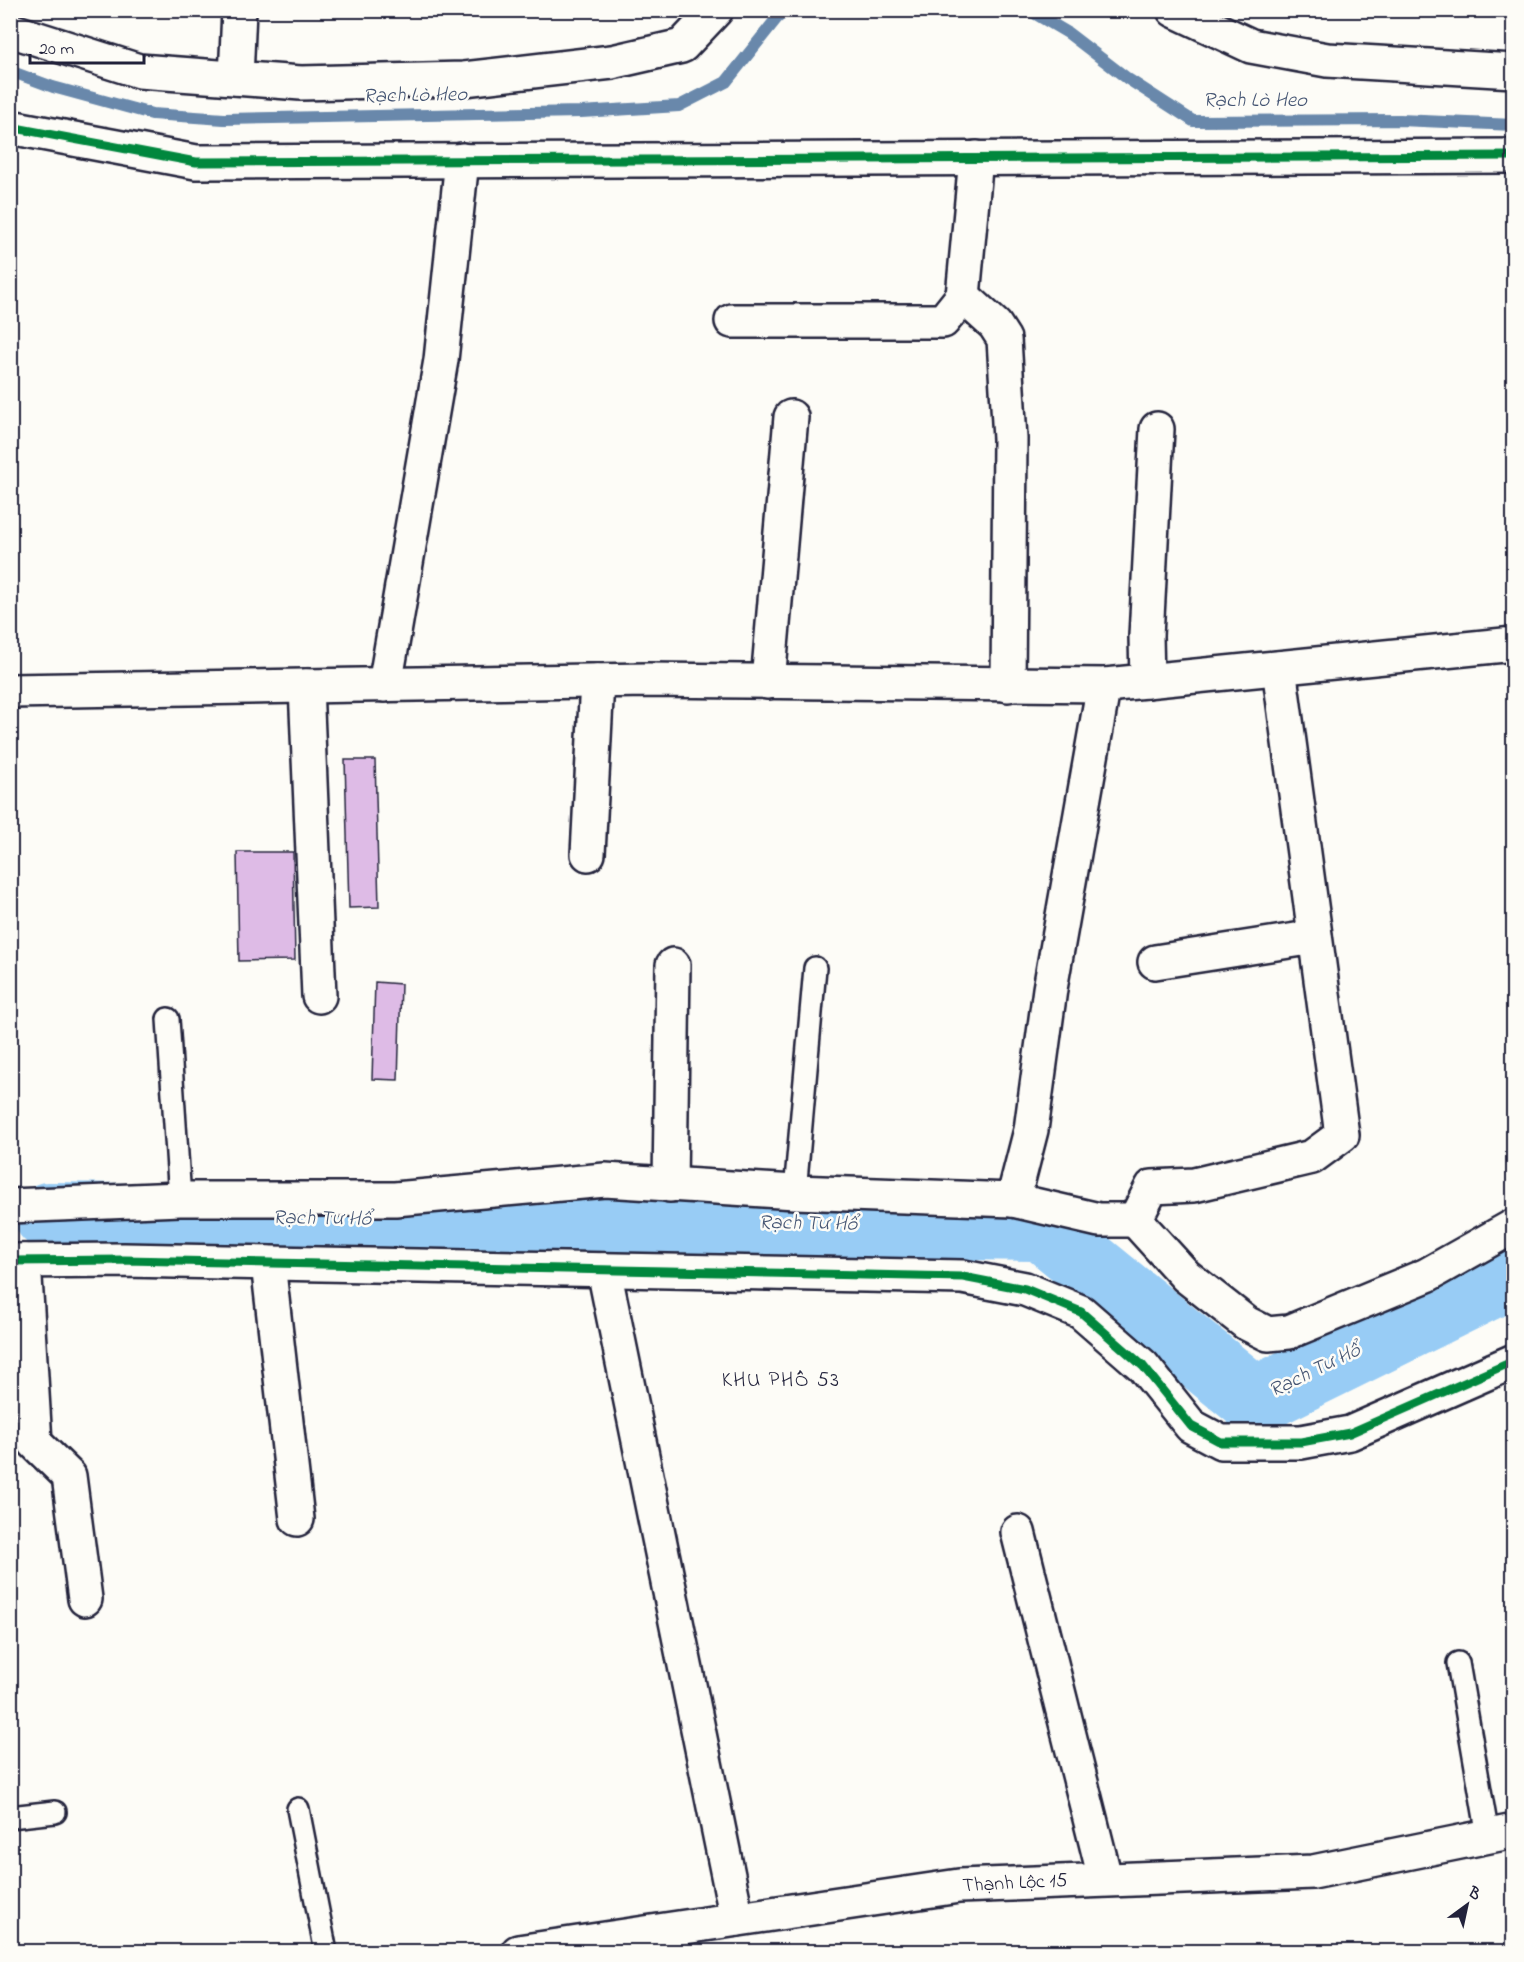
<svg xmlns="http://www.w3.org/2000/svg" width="1524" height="1962" font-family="'Indie Flower',sans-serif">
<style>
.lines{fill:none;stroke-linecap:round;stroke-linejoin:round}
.stream{stroke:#6988ab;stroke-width:12}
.river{stroke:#98ccf5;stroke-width:68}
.building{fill:#debbe6;stroke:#22223b;stroke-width:1.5}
.service-casing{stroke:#22223b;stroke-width:26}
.minor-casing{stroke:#22223b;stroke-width:38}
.service{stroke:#fdfcf7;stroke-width:21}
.minor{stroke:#fdfcf7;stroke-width:33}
.cycleway-casing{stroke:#fdfcf7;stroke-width:13}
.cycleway{stroke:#00873e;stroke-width:9}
.labels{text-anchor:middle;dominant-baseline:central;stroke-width:5;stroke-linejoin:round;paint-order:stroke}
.street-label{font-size:20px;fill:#22223b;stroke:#fdfcf7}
.water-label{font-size:21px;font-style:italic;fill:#455573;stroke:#fdfcf7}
.neighbourhood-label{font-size:21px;letter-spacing:1.5px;fill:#22223b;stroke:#fdfcf7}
</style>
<rect width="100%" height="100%" fill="#fdfcf7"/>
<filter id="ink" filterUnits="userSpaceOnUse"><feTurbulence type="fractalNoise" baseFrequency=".0167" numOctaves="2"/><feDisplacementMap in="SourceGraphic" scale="12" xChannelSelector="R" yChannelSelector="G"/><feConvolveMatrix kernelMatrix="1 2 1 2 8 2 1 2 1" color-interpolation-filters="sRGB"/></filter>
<g filter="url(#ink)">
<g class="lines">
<g class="stream">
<path d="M1029 10 1068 33 1128 79 1193 121 1400 120 1514 125"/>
<path d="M10 71 53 87 152 114 224 119 581 112 679 106 726 82 777 18 787 10"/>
</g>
<path class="river" d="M48 1216 1042 1227 1255 1401 1514 1273"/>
</g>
<g class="building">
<path d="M345 760H375L379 907 349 908Z"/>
<path d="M237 852H293L295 960 239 961Z"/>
<path d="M375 982 401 984 398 1080 372 1079Z"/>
</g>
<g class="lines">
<g class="service-casing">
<g id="service">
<path d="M168 1019 180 1199"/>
<path d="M795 1192 815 968"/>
<path d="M1458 1663 1488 1836"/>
<path d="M298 1809 326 1952"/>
<path d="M10 1817 55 1812"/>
</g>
</g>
<g class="minor-casing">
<g id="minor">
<path d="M1174 10 1251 46 1327 60 1514 71"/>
<path d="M10 30 139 71 301 83 464 79 612 62 682 46 716 10"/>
<path d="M236 78 239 10"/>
<path d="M10 127 196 162 1514 156"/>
<path d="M963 296 995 325 1004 339 1010 439 1008 685"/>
<path d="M732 321H943L963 296 976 158"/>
<path d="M1279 668 1342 1135 1312 1157 1194 1185 1152 1187 1135 1220 1186 1276 1246 1323 1268 1334 1289 1332 1427 1275 1514 1226"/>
<path d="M1147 681 1146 636 1157 429"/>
<path d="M768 682 791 417"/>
<path d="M385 685 441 360 462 160"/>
<path d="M306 686 319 996"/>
<path d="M10 691 647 680 1106 685 1514 644"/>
<path d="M588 854 597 681"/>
<path d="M1155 962 1315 937"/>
<path d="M670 1185 673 965"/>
<path d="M1013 1200 1031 1130 1050 989 1102 695 1106 685"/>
<path d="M10 1206 180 1199H395L605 1180 795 1192 1013 1200 1099 1220H1135"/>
<path d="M10 1261 124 1260 963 1277 1025 1289 1081 1312 1143 1366 1191 1426 1221 1442H1301L1350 1433 1514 1361"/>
<path d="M24 1261 35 1443 69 1476 85 1599"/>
<path d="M268 1263 297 1519"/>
<path d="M604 1270 737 1919"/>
<path d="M1018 1532 1105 1878"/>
<path d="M518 1952 959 1886 1313 1872 1514 1831"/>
</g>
</g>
<use href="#service" class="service"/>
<use href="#minor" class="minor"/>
<g class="cycleway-casing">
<g id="cycleway">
<path d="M10 127 196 162 1514 156"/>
<path d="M10 1261 124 1260 963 1277 1025 1289 1081 1312 1143 1366 1191 1426 1221 1442H1301L1350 1433 1514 1361"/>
</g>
</g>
<use href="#cycleway" class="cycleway"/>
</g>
</g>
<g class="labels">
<g class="street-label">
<text transform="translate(1015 1884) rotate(-3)">Thạnh Lộc 15</text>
</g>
<g class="water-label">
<text transform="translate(415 96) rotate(-1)">Rạch Lò Heo</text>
<text x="1255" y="101">Rạch Lò Heo</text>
<text transform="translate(322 1219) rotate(1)">Rạch Tư Hổ</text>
<text transform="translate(808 1224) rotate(1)">Rạch Tư Hổ</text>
<text transform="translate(1315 1371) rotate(-26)">Rạch Tư Hổ</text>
</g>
<g class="neighbourhood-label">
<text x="781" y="1381">KHU PHỐ 53</text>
</g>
</g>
<rect width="1524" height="1962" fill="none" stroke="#fdfcf7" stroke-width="36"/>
<rect x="18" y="18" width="1488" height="1926" fill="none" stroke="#22223b" stroke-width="2" filter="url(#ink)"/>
<g transform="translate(1467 1905) rotate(33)" stroke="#fdfcf7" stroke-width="4.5" paint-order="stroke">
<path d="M0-4.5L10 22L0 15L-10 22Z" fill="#22223b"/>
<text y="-9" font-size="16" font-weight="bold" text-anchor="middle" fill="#22223b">B</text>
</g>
<path d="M30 54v9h114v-9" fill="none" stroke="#22223b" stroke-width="3"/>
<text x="39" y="54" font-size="18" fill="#22223b" stroke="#fdfcf7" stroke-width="4.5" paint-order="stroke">20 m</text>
</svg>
